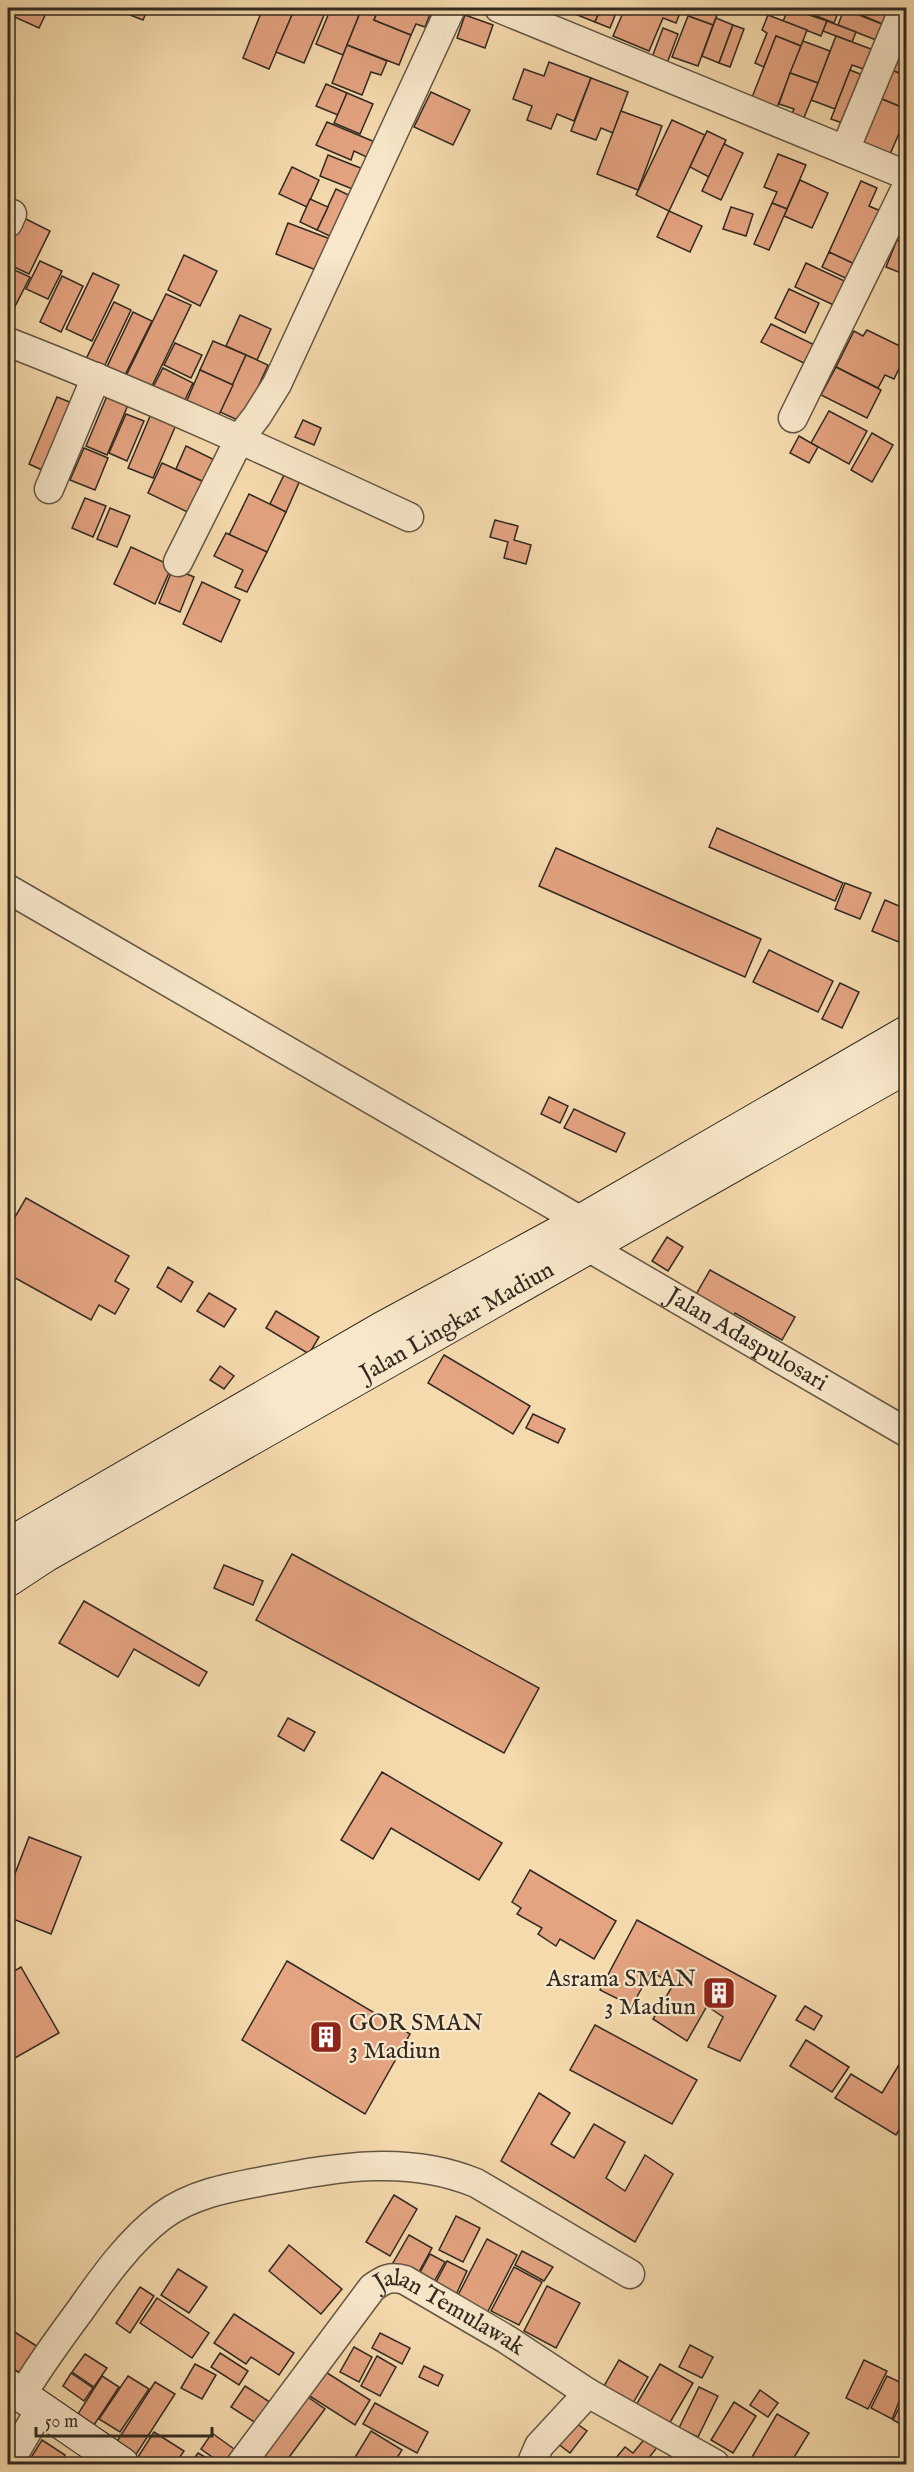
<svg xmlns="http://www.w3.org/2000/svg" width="914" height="2472" font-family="'IM FELL English',serif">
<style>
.building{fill:#e4a381;stroke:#322a20;stroke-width:1.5}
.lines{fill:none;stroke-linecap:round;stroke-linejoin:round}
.street-casing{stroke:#635643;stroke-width:31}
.secondary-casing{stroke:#322a20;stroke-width:35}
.street{stroke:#f8e7ca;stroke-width:28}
.secondary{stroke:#f8e7ca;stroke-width:33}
.labels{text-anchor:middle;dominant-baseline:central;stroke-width:4.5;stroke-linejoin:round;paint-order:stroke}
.street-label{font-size:24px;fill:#322a20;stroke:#f8e7ca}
.poi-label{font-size:24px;fill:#322a20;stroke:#f8e7ca;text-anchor:end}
</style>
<rect width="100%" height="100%" fill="#f5daad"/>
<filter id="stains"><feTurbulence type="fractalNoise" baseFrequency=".00333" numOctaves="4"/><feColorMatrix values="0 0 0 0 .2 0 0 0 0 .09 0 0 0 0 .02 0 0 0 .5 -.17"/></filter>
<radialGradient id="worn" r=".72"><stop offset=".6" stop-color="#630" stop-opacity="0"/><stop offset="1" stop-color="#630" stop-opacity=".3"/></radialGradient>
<g class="building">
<path d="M8 8H43L48 9 39 28 8 14Z"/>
<path d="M112 8H148L143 20Z"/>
<path d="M263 8H295L269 69 243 58Z"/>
<path d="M295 8H327L304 63 276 52Z"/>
<path d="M331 8H362L343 55 316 44Z"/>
<path d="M362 8H379L374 20 411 35 399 65 347 45Z"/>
<path d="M379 8H422L421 10 430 14 425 27 416 24 411 35 374 20Z"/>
<path d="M572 8H601L595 22 570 12Z"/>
<path d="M601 8H618L610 28 595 22Z"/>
<path d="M625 8H682L676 23 663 18 649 51 613 36Z"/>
<path d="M691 8H720L713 25 688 16Z"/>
<path d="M789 8 827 21 821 36 783 21Z"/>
<path d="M811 8H840L834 23 809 13Z"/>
<path d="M845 8H894L887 26Z"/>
<path d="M844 9 887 26 881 42 838 25Z"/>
<path d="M465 15 493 25 485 48 457 38Z"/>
<path d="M768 15 807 30 801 46 776 36 764 67 755 63 767 33 762 30Z"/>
<path d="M688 16 713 25 698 66 672 57Z"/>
<path d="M716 18 733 25 719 63 702 56Z"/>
<path d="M827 21 856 32 852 42 823 31Z"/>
<path d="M733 25 744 29 730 67 719 63Z"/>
<path d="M663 28 678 34 666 66 651 60Z"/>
<path d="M906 30V76L889 69Z"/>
<path d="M776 36 801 46 776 110 751 100Z"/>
<path d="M836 36 879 52 872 72 852 65 835 109 811 100Z"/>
<path d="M803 41 830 51 818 83 790 73Z"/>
<path d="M347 45 387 61 381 75 371 72 362 95 332 83Z"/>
<path d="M549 62 591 78 574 121 557 114 551 129 527 120 532 106 513 99 524 69 544 76Z"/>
<path d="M889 69 906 76V109L877 97Z"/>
<path d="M850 70 870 78 851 126 831 119Z"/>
<path d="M790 73 818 83 801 125 789 121 794 109 779 104Z"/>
<path d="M591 78 628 92 613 133 601 128 596 140 571 131Z"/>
<path d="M326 84 347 93 338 115 316 106Z"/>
<path d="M431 92 470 110 453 145 414 127Z"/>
<path d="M347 93 373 104 360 134 334 123Z"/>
<path d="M877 97 906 109V131L901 129 890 154 859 142Z"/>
<path d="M621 111 662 126 638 190 597 174Z"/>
<path d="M672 120 705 135 669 211 636 195Z"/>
<path d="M327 122 382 145 375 161 354 151 351 160 316 145Z"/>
<path d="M707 131 726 140 709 177 690 167Z"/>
<path d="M724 144 743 153 721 200 702 191Z"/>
<path d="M778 154 806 165 787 209 772 203 777 192 764 187Z"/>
<path d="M328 155 363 169 355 190 320 176Z"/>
<path d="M292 167 319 180 307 207 279 194Z"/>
<path d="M800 180 828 193 812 228 784 216Z"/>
<path d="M861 181 877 188 869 206 890 215 865 269 829 252Z"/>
<path d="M336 189 359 200 340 241 317 230Z"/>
<path d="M310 199 328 207 317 230 300 222Z"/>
<path d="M772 203 787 209 769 250 754 244Z"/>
<path d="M731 207 753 214 746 236 723 229Z"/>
<path d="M669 211 702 226 690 252 657 237Z"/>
<path d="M906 212V240L897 236Z"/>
<path d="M22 217 50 231 29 274 8 264V246Z"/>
<path d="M288 223 333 240 321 272 276 254Z"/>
<path d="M897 240 906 243V275L886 267Z"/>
<path d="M829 252 865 269 858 284 822 267Z"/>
<path d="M184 255 217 271 200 306 168 290Z"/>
<path d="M40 261 62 271 48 299 26 289Z"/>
<path d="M806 263 851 284 840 308 795 287Z"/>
<path d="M8 267 30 277 10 316 8 315Z"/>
<path d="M93 273 119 285 92 341 66 329Z"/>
<path d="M62 276 83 286 61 332 40 322Z"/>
<path d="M789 289 819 303 805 333 775 318Z"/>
<path d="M166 294 191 305 151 388 126 376Z"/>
<path d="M114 302 131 310 104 367 86 359Z"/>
<path d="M133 312 152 321 124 377 106 369Z"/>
<path d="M240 315 271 329 257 360 226 346Z"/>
<path d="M771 324 823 349 814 368 761 342Z"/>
<path d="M867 330 906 349V354L894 379 885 375 878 388 836 367 854 331 863 336Z"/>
<path d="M213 341 246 355 233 385 200 370Z"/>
<path d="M175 343 202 355 191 378 164 365Z"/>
<path d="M246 355 268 365 242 422 220 412Z"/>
<path d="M836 367 881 390 867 418 821 395Z"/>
<path d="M163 368 193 383 182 406 151 391Z"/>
<path d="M200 370 233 385 217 419 185 405Z"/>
<path d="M107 396 128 405 107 455 86 446Z"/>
<path d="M57 397 82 407 53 475 29 464Z"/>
<path d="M829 411 867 431 849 464 811 443Z"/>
<path d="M126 414 144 421 127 461 109 453Z"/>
<path d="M151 414 176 425 153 478 128 468Z"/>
<path d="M303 420 321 428 314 445 295 437Z"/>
<path d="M872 433 893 445 872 482 851 470Z"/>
<path d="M799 436 818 447 809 463 790 453Z"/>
<path d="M186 446 223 464 213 486 176 469Z"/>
<path d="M84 448 108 458 95 490 70 480Z"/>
<path d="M162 463 213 486 198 517 148 493Z"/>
<path d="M286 471 301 478 286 512 270 504Z"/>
<path d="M249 494 286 512 267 552 229 535Z"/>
<path d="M85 498 106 506 93 537 72 528Z"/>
<path d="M110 508 130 516 117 547 97 539Z"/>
<path d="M495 520 518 526 514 540 531 545 526 564 504 558 508 542 490 537Z"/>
<path d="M226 533 267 552 247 592 235 587 243 570 214 556Z"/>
<path d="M131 547 172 566 155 604 114 584Z"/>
<path d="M173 568 194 577 180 612 159 603Z"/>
<path d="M202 582 240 600 221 642 183 624Z"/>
<path d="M717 828 843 883 835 901 709 847Z"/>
<path d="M556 848 761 939 745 977 539 886Z"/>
<path d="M845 883 871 893 860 919 835 909Z"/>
<path d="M885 900 906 909V945L872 931Z"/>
<path d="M769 950 833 981 818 1012 753 982Z"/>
<path d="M840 983 859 992 842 1028 822 1019Z"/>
<path d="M549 1097 568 1106 560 1123 541 1114Z"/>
<path d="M574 1109 625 1133 616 1152 564 1128Z"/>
<path d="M26 1198 129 1256 115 1281 129 1289 115 1314 99 1305 91 1320 8 1274V1229Z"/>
<path d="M667 1237 683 1247 668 1271 652 1261Z"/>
<path d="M168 1267 193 1282 181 1302 157 1287Z"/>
<path d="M710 1270 795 1317 782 1340 735 1313 732 1319 694 1298Z"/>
<path d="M209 1293 236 1309 224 1327 197 1311Z"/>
<path d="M276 1311 319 1337 309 1354 266 1328Z"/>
<path d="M444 1355 530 1406 513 1434 428 1383Z"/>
<path d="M220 1366 234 1376 224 1389 210 1380Z"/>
<path d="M533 1414 565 1429 558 1443 526 1428Z"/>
<path d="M292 1554 539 1688 504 1753 256 1620Z"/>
<path d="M224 1565 263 1581 253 1605 214 1588Z"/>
<path d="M84 1601 207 1672 199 1686 134 1649 118 1677 59 1643Z"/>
<path d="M288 1718 315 1732 304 1751 278 1736Z"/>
<path d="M382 1772 502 1843 479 1880 391 1828 373 1859 341 1840Z"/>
<path d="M29 1837 81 1857 51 1934 8 1917V1892Z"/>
<path d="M530 1870 616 1921 594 1959 560 1939 556 1946 538 1934 542 1928 517 1914 521 1908 512 1902Z"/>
<path d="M637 1920 776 1996 740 2061 708 2047 723 2017 707 2006 687 2041 653 2019 673 1985 651 1971 632 2006 600 1990Z"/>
<path d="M287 1961 410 2034 365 2114 242 2040Z"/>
<path d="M8 1967 11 1973 21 1967 59 2033 8 2062Z"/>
<path d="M805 2006 822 2016 814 2030 796 2020Z"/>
<path d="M595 2025 697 2080 672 2124 570 2070Z"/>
<path d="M806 2040 849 2067 832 2092 790 2066Z"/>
<path d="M900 2063 906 2067V2118L896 2135 835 2098 851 2074 882 2093Z"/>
<path d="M539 2093 570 2113 551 2144 574 2158 594 2124 625 2142 606 2178 625 2191 645 2155 673 2174 635 2242 501 2161Z"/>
<path d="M394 2195 417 2209 390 2256 366 2242Z"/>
<path d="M456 2216 480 2228 463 2262 439 2250Z"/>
<path d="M409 2235 432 2248 414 2281 390 2268Z"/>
<path d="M487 2239 517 2255 485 2317 455 2301Z"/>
<path d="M289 2245 342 2289 321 2314 269 2271Z"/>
<path d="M522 2251 553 2267 544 2281 515 2265Z"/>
<path d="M430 2254 445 2262 431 2287 416 2280Z"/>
<path d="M447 2261 467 2271 454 2299 433 2288Z"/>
<path d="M514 2267 542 2282 519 2325 491 2311Z"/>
<path d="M178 2269 207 2287 189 2313 161 2295Z"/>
<path d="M547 2286 580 2303 556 2348 524 2331Z"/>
<path d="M140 2287 154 2296 130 2333 116 2323Z"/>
<path d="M157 2298 209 2333 192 2358 140 2323Z"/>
<path d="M234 2314 294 2353 279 2375 251 2357 246 2364 214 2343Z"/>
<path d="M13 2331 46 2352 29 2379 8 2365V2339Z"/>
<path d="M380 2333 410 2348 402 2364 372 2348Z"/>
<path d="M690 2345 713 2357 702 2378 679 2367Z"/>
<path d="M354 2347 372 2357 359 2382 340 2372Z"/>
<path d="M220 2353 248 2371 239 2385 211 2367Z"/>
<path d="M85 2354 107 2368 94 2387 72 2372Z"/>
<path d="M377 2356 396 2367 380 2396 361 2386Z"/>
<path d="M619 2360 648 2377 629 2410 600 2393Z"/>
<path d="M864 2360 887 2371 868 2409 846 2398Z"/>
<path d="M195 2364 216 2375 202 2399 181 2388Z"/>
<path d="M660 2364 693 2383 665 2431 632 2412Z"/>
<path d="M424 2366 443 2375 438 2386 419 2377Z"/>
<path d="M324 2371 370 2400 355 2425 308 2395Z"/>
<path d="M71 2373 93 2388 84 2401 63 2386Z"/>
<path d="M102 2376 119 2387 94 2425 78 2414Z"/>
<path d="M128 2376 149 2389 120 2432 99 2419Z"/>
<path d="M887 2376 906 2385 892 2419 871 2408Z"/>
<path d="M155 2382 175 2394 135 2456 116 2443Z"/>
<path d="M245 2386 276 2406 262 2427 231 2407Z"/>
<path d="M699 2387 718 2396 698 2437 679 2428Z"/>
<path d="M760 2390 778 2403 768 2417 750 2405Z"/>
<path d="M906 2394V2427L893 2420Z"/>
<path d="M305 2395 325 2409 284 2464H254Z"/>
<path d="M734 2402 756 2416 733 2453 711 2440Z"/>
<path d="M375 2403 428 2432 417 2453 363 2424Z"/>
<path d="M777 2414 809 2433 790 2464H748Z"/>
<path d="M573 2421 587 2431 570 2453 557 2443Z"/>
<path d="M371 2431 402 2450 393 2464H351Z"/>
<path d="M154 2432 184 2451 175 2464H143L136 2460Z"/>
<path d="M212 2433 241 2454 232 2464H222L201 2449Z"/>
<path d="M647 2436 659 2445 644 2464H611L625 2447 633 2453Z"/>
<path d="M42 2440 65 2455 59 2464H27Z"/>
<path d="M198 2453 217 2464H190Z"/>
<path d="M809 2459 816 2464H804Z"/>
</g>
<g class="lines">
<g class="street-casing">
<g id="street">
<path d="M499 8 906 175"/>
<path d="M845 150 904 8"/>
<path d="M8 223 12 214"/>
<path d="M8 342C144 395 276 455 409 517"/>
<path d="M793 418 906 188"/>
<path d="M49 489 96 377"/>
<path d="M178 562 240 438 257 416 277 384 451 8"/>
<path d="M8 889 581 1221"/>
<path id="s1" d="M588 1247 906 1432"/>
<path d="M22 2395C39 2366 59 2339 79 2312 103 2278 128 2242 162 2216 193 2193 232 2187 269 2180 339 2167 408 2155 476 2183L630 2274"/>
<path d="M8 2464 41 2408"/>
<path id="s2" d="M241 2464 372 2288C384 2279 390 2276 405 2280L506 2339 588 2393 715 2464"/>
<path d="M535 2464 533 2460 539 2446 588 2393"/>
</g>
</g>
<g class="secondary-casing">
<g id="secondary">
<path d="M8 1545 383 1328 581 1221 906 1033"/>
<path id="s3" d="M8 1580 46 1555 906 1067"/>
<path d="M8 2386 122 2464"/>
</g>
</g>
<use href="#street" class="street"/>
<use href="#secondary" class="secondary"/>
</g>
<defs>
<g id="building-square" transform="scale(1.725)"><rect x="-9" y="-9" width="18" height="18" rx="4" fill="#8f2418" stroke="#f8e7ca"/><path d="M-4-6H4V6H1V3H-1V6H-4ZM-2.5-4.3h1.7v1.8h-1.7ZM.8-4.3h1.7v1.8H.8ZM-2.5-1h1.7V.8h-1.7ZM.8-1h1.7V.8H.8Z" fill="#fff"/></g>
</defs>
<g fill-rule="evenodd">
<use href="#building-square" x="719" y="1993"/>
<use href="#building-square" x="326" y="2037"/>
</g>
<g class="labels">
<g class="street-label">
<text stroke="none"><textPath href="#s3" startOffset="518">Jalan Lingkar Madiun</textPath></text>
<text stroke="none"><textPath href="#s1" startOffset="184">Jalan Adaspulosari</textPath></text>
<text stroke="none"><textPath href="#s2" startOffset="308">Jalan Temulawak</textPath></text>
</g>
<g class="poi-label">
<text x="696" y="1979">Asrama SMAN<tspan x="696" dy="28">3 Madiun</tspan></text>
<text x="349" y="2023" text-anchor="start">GOR SMAN<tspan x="349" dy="28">3 Madiun</tspan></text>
</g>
</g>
<rect width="914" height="2472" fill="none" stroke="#f5daad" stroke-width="30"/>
<rect x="9" y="9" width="896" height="2454" fill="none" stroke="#322a20" stroke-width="3"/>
<rect x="15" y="15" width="884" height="2442" fill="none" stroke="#322a20" stroke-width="1.5"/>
<path d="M36 2427v9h176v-9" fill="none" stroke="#322a20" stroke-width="3"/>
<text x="45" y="2427" font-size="18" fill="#322a20" stroke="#f8e7ca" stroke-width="4.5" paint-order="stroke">50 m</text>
<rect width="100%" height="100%" filter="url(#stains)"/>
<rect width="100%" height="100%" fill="url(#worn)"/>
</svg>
